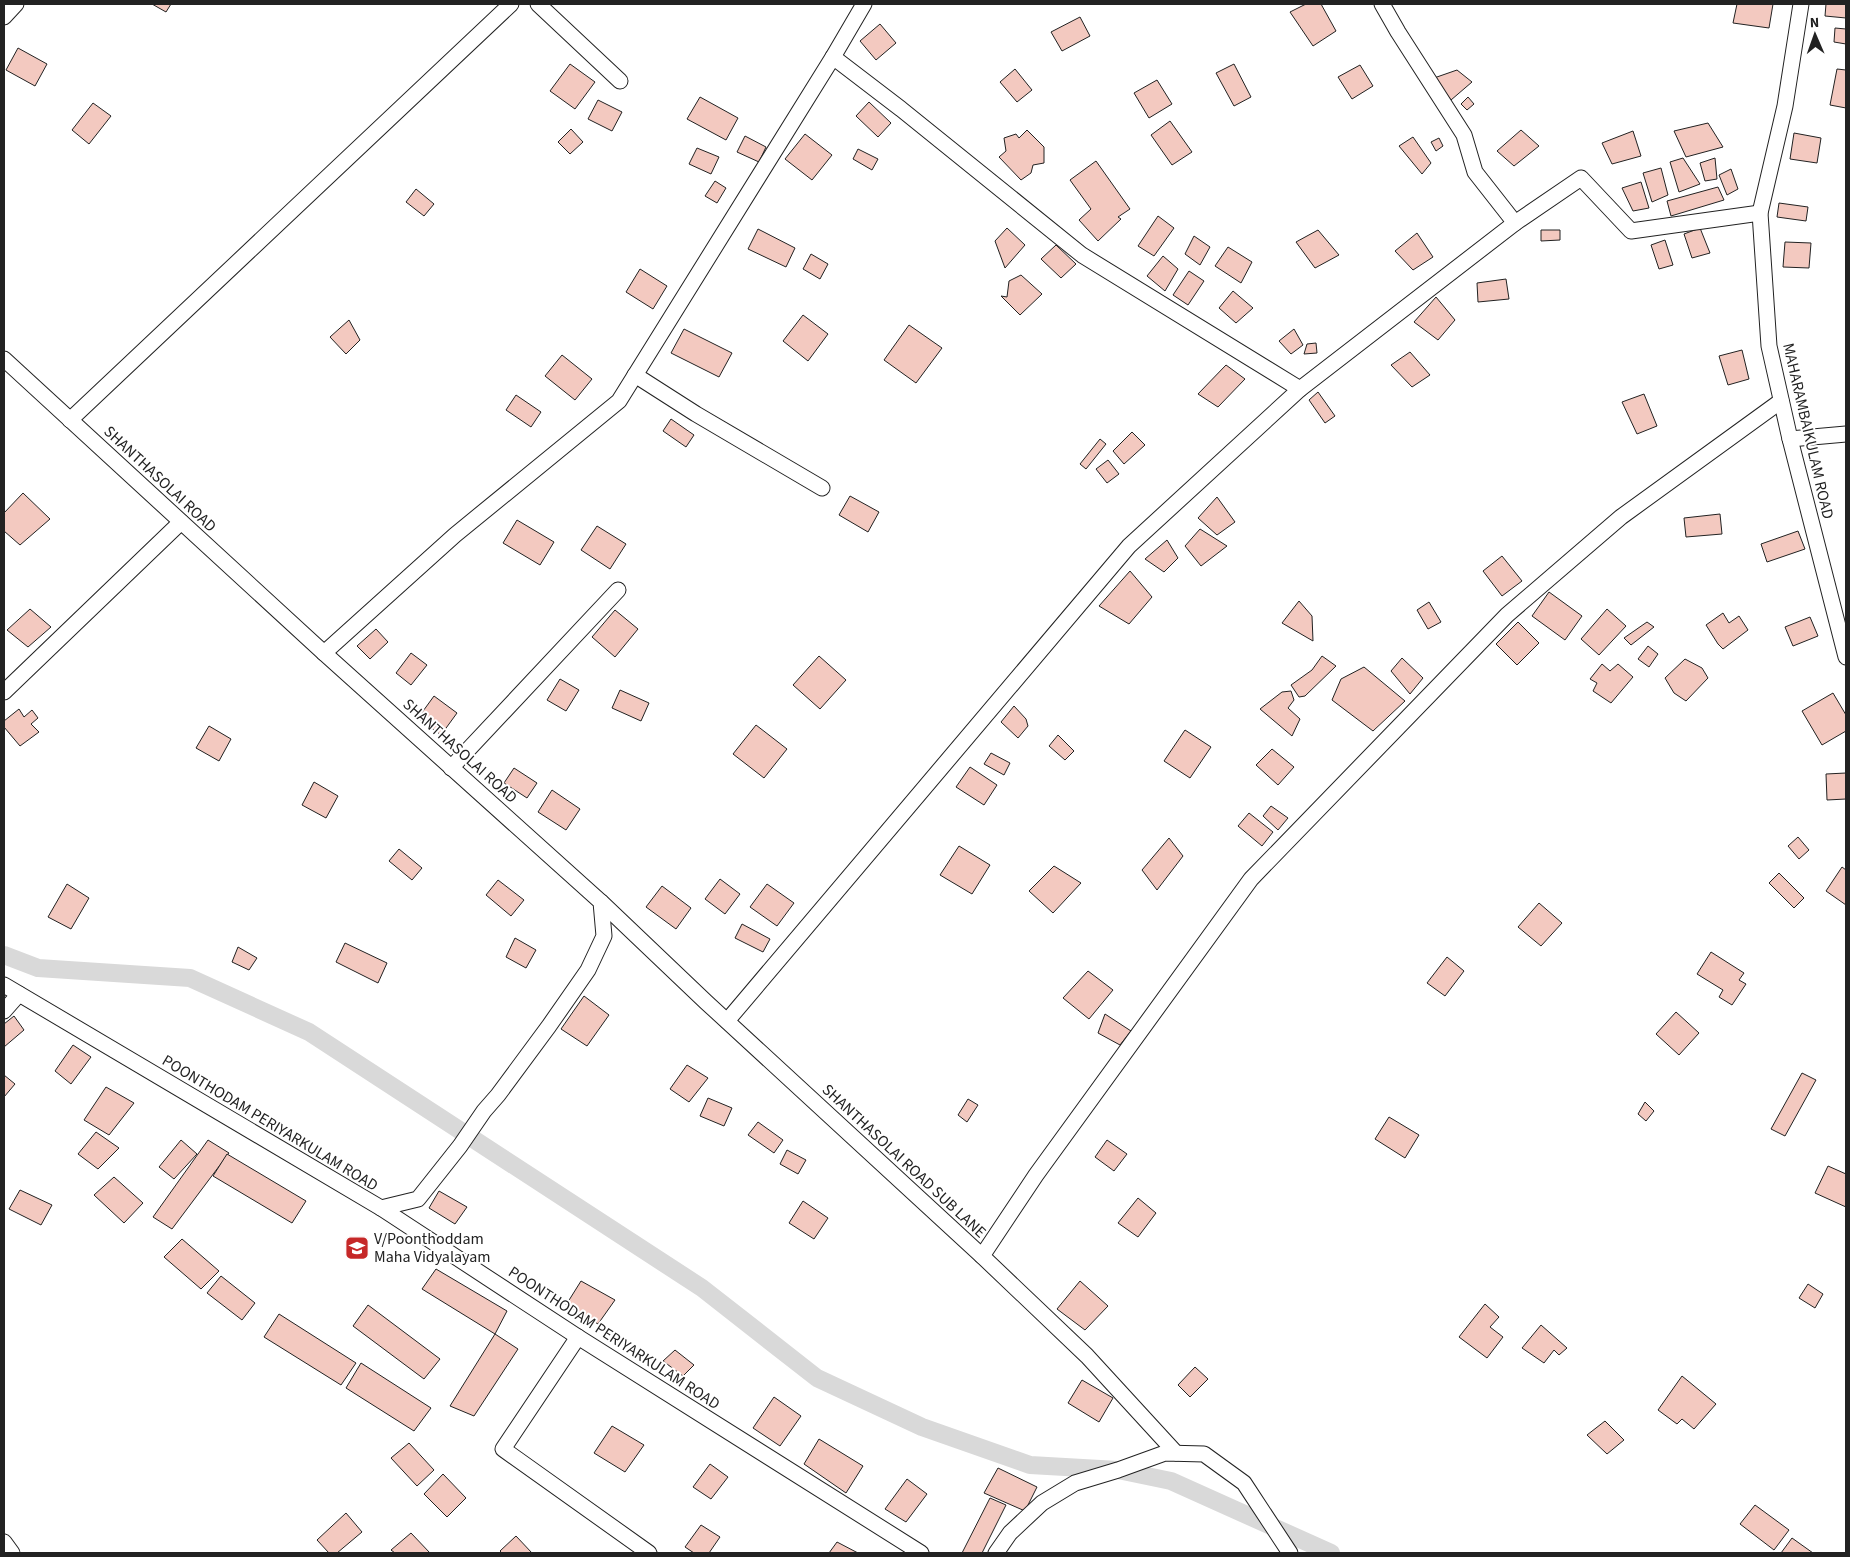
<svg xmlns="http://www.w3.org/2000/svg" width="1850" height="1557" font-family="'Source Sans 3',sans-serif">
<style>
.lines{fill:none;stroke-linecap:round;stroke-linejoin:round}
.canal{stroke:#d9d9d9;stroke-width:18}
.building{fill:#f3c9c0;stroke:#222}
.street-casing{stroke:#222;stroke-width:17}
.street{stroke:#fff;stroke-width:15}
.labels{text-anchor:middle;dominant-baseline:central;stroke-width:4;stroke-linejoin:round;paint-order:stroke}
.street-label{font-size:16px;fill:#222;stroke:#fff}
.poi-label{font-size:16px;fill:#222;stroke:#fff;text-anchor:start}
</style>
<rect width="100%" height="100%" fill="#fff"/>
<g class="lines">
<path class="canal" d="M4 955 38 968 190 978 309 1032 702 1288 817 1378 922 1427 1030 1465 1118 1470 1171 1481 1331 1553"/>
</g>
<g class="building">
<path d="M152 4H171L166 12Z"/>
<path d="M1306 4H1321L1336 31 1313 46 1290 12Z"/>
<path d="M1737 4H1773L1769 28 1733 23Z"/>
<path d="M1826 4H1846V18L1825 16Z"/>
<path d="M1080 17 1090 36 1062 51 1051 32Z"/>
<path d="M880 24 896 43 876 60 860 41Z"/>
<path d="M1835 28 1846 29V44L1834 42Z"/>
<path d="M18 48 47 64 35 86 6 70Z"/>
<path d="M570 64 595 82 575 109 550 91Z"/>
<path d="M1234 64 1251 97 1234 106 1216 73Z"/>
<path d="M1360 65 1373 86 1352 99 1338 77Z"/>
<path d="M1015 69 1032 90 1017 102 1000 82Z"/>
<path d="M1837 69 1846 70V108L1830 105Z"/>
<path d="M1457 70 1472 82 1451 100 1434 78Z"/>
<path d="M1157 80 1172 104 1149 118 1134 93Z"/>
<path d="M700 97 738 118 726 140 687 119Z"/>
<path d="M1468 97 1474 104 1467 110 1461 104Z"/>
<path d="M598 100 622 112 612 131 588 119Z"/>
<path d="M869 102 891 123 878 137 856 116Z"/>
<path d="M93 103 111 116 89 144 72 130Z"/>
<path d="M1170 121 1192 152 1172 165 1151 135Z"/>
<path d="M1708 123 1723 147 1686 157 1674 131Z"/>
<path d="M571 129 583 142 570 154 558 142Z"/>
<path d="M1027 130 1044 147V163L1033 165 1031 173 1021 180 999 157 1006 151 1004 138 1016 134 1019 138Z"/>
<path d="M1521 130 1539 146 1514 166 1497 151Z"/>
<path d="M1633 131 1641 156 1612 164 1602 143Z"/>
<path d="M1794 133 1821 138 1817 163 1790 159Z"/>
<path d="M805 134 832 155 812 180 785 159Z"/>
<path d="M745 136 766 147 759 162 737 152Z"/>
<path d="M1413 137 1431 163 1422 174 1399 146Z"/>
<path d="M1439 138 1443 146 1436 151 1431 142Z"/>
<path d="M697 148 719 157 711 174 689 164Z"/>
<path d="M858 149 878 159 872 170 853 159Z"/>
<path d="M1683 158 1700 184 1679 192 1670 162Z"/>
<path d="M1715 158 1717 179 1705 181 1700 163Z"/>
<path d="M1096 161 1130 209 1118 217 1121 219 1098 241 1079 220 1091 209 1070 180Z"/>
<path d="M1661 168 1668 195 1652 202 1643 173Z"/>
<path d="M1731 169 1738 189 1727 195 1719 175Z"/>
<path d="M715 181 726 188 717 203 705 196Z"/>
<path d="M1641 182 1649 208 1633 211 1622 188Z"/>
<path d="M1718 187 1724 200 1671 216 1667 201Z"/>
<path d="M416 189 434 204 424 216 406 202Z"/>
<path d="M1779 203 1808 207 1806 221 1777 217Z"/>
<path d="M1158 216 1174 228 1154 256 1138 246Z"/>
<path d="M1007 228 1025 245 1005 268 995 241Z"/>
<path d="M1700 228 1710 253 1692 258 1684 234Z"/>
<path d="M758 229 795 248 786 267 748 249Z"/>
<path d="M1318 230 1339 255 1315 268 1296 242Z"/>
<path d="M1541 230H1560V240L1541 241Z"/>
<path d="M1417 233 1433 257 1413 270 1395 251Z"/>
<path d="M1194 236 1210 247 1200 265 1185 254Z"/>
<path d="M1665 240 1673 265 1659 269 1651 245Z"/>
<path d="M1785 242 1811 243 1809 268 1783 267Z"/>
<path d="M1056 245 1076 264 1061 278 1041 259Z"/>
<path d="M1228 247 1252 262 1241 283 1215 266Z"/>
<path d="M811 254 828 264 820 279 803 269Z"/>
<path d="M1163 256 1178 269 1165 291 1147 276Z"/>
<path d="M640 269 667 286 653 309 626 292Z"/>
<path d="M1189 271 1204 281 1188 305 1173 295Z"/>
<path d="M1021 275 1042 294 1020 315 1001 296 1007 297 1009 281Z"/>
<path d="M1506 279 1509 299 1478 302 1477 283Z"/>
<path d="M1233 291 1253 308 1236 323 1219 308Z"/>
<path d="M1436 297 1455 320 1438 340 1414 322Z"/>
<path d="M803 315 828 334 808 361 783 341Z"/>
<path d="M349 320 360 340 346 354 330 337Z"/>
<path d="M909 325 942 348 916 383 884 360Z"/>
<path d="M684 329 732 353 719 377 671 353Z"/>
<path d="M1294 329 1303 345 1291 354 1279 341Z"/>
<path d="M1316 343 1317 353 1304 354 1307 344Z"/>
<path d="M1742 350 1749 379 1728 385 1719 356Z"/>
<path d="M1410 352 1430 375 1412 387 1391 365Z"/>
<path d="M562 355 592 379 575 400 545 376Z"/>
<path d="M1226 365 1245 379 1218 407 1198 394Z"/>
<path d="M1318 392 1335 416 1325 423 1309 400Z"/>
<path d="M1644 394 1657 426 1637 434 1622 402Z"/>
<path d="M516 395 541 412 531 427 506 410Z"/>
<path d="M671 419 694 435 686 447 663 431Z"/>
<path d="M1132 432 1145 445 1124 464 1113 451Z"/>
<path d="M1100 439 1106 444 1086 469 1080 464Z"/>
<path d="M1108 460 1119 474 1107 483 1096 469Z"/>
<path d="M23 493 50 519 20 545 4 531V513Z"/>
<path d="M850 496 879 512 868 532 839 515Z"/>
<path d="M1217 497 1235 522 1217 535 1198 518Z"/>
<path d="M1720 514 1722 534 1686 537 1684 518Z"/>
<path d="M517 520 554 542 540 565 503 543Z"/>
<path d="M597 526 626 544 610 569 581 550Z"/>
<path d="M1200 529 1227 546 1201 566 1185 546Z"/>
<path d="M1798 531 1805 549 1767 562 1761 544Z"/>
<path d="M1167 540 1178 558 1164 572 1145 559Z"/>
<path d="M1502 556 1522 581 1502 596 1483 571Z"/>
<path d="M1130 571 1152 597 1129 624 1099 606Z"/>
<path d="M1549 592 1582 616 1565 640 1532 616Z"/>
<path d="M1299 601 1312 616 1313 641 1282 623Z"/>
<path d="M1429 602 1441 622 1428 629 1417 610Z"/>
<path d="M30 609 51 627 28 647 7 630Z"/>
<path d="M1607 609 1626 626 1599 655 1581 639Z"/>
<path d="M615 610 638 629 615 657 592 637Z"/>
<path d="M1723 613 1729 623 1739 616 1748 630 1723 649 1718 644 1706 625Z"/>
<path d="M1810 617 1818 636 1793 646 1785 627Z"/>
<path d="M1518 622 1539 643 1517 665 1496 644Z"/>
<path d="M1647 622 1654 627 1631 645 1624 638Z"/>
<path d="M376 629 388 642 370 659 357 646Z"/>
<path d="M1648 646 1658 654 1649 667 1638 659Z"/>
<path d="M411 653 427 665 411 685 396 673Z"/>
<path d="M819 656 846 680 820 709 793 685Z"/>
<path d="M1322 656 1336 666 1305 696 1299 697 1291 685 1312 670Z"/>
<path d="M1402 658 1423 678 1410 694 1391 671Z"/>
<path d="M1685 659 1702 668 1708 678 1686 701 1674 693 1665 678Z"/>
<path d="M1602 664 1610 671 1618 664 1633 677 1611 703 1593 691 1597 683 1590 679Z"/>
<path d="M1364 667 1405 701 1373 731 1332 700 1341 679Z"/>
<path d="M560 679 579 690 566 711 547 700Z"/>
<path d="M620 690 649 703 641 721 612 708Z"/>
<path d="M1291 691 1294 700 1288 708 1300 719 1292 736 1260 709 1282 692Z"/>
<path d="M1833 693 1846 715V731L1822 745 1802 711Z"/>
<path d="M434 696 457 713 441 735 418 718Z"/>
<path d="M1014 706 1026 719 1028 726 1018 738 1001 722Z"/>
<path d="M19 709 24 717 32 710 38 718 31 724 39 732 20 746 4 727V721Z"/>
<path d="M756 725 787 749 764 778 733 754Z"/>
<path d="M209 726 231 739 219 761 196 748Z"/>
<path d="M1185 730 1211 747 1190 778 1164 761Z"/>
<path d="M1058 735 1074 751 1065 760 1049 746Z"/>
<path d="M1272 749 1294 767 1278 785 1256 765Z"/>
<path d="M991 753 1010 763 1004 775 984 764Z"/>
<path d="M970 767 997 785 984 805 956 787Z"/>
<path d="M514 768 537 783 527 798 504 783Z"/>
<path d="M1846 773V799L1827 800 1826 774Z"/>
<path d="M314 782 338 796 326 818 302 805Z"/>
<path d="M552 790 580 809 566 830 538 812Z"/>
<path d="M1271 806 1288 818 1278 830 1263 816Z"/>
<path d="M1249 813 1273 832 1262 846 1238 826Z"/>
<path d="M1798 837 1809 850 1799 859 1788 846Z"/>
<path d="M1169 838 1183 856 1157 890 1142 870Z"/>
<path d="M959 846 990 865 972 894 940 875Z"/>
<path d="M399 849 422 868 412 880 389 861Z"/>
<path d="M1054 866 1081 883 1053 913 1029 891Z"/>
<path d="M1842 867 1846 870V905L1826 891Z"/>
<path d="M1779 873 1804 898 1794 908 1769 883Z"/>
<path d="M720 879 740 894 725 914 705 899Z"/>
<path d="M498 880 524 900 511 916 486 895Z"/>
<path d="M67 884 89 898 71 929 48 917Z"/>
<path d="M767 884 794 903 777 926 750 907Z"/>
<path d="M662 886 691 908 676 929 646 907Z"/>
<path d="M1539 903 1562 923 1541 946 1518 927Z"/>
<path d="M742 924 770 939 763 952 735 938Z"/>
<path d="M515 938 536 950 526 968 506 957Z"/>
<path d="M345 943 387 963 378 983 336 962Z"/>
<path d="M238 947 257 958 249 970 232 962Z"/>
<path d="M1711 952 1744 973 1739 980 1746 984 1732 1005 1719 997 1723 990 1697 974Z"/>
<path d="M1447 957 1464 971 1445 996 1427 983Z"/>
<path d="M1088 971 1113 990 1089 1019 1063 998Z"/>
<path d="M584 996 609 1015 587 1046 561 1029Z"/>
<path d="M1676 1012 1699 1033 1679 1055 1656 1034Z"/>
<path d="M1105 1014 1131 1031 1120 1045 1098 1033Z"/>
<path d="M14 1016 24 1030 4 1047V1024Z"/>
<path d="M73 1045 91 1057 71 1084 55 1071Z"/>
<path d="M687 1065 708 1078 689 1102 670 1089Z"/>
<path d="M1802 1073 1816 1080 1785 1136 1771 1129Z"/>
<path d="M4 1075 15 1084 4 1097Z"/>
<path d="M106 1087 134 1103 109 1135 84 1120Z"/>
<path d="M708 1098 732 1108 724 1126 700 1116Z"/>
<path d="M968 1099 978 1105 967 1122 958 1115Z"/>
<path d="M1645 1102 1654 1111 1646 1121 1638 1114Z"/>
<path d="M1389 1117 1419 1135 1405 1158 1375 1139Z"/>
<path d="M758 1122 783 1140 774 1153 748 1135Z"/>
<path d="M96 1132 119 1148 98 1169 78 1154Z"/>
<path d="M181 1140 197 1154 174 1179 159 1167Z"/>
<path d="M208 1140 229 1153 172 1229 153 1217Z"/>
<path d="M1107 1140 1127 1154 1114 1171 1095 1157Z"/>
<path d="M787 1150 806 1160 798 1174 780 1164Z"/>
<path d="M227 1154 306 1201 292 1223 213 1176Z"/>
<path d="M1828 1166 1846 1174V1207L1815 1193Z"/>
<path d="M114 1177 143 1203 124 1223 94 1195Z"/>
<path d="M20 1190 52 1205 41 1225 9 1209Z"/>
<path d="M439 1191 467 1207 455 1224 429 1208Z"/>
<path d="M1138 1198 1156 1213 1138 1237 1118 1223Z"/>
<path d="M803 1201 828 1218 814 1239 789 1223Z"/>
<path d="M182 1239 219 1271 201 1289 164 1257Z"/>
<path d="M436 1269 507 1311 495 1334 422 1289Z"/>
<path d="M221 1276 255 1303 242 1320 207 1293Z"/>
<path d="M581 1281 615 1300 598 1324 566 1305Z"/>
<path d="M1080 1281 1108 1306 1085 1330 1057 1309Z"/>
<path d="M1808 1284 1823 1294 1815 1308 1799 1298Z"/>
<path d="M1485 1304 1499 1317 1490 1327 1503 1337 1487 1358 1459 1337Z"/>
<path d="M368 1305 440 1359 424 1379 353 1326Z"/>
<path d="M279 1314 356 1363 341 1385 264 1337Z"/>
<path d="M1541 1325 1567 1348 1559 1355 1554 1350 1544 1363 1522 1348Z"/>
<path d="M495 1334 518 1349 474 1416 450 1406Z"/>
<path d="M675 1350 694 1365 683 1376 663 1361Z"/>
<path d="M361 1363 431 1408 414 1431 346 1388Z"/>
<path d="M1195 1367 1208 1379 1190 1397 1178 1385Z"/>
<path d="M1682 1376 1716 1404 1694 1429 1682 1419 1677 1424 1658 1410Z"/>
<path d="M1082 1380 1113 1398 1099 1422 1068 1403Z"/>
<path d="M774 1397 801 1416 780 1446 753 1428Z"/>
<path d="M1605 1421 1624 1440 1607 1454 1587 1435Z"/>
<path d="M612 1426 644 1445 625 1472 594 1453Z"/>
<path d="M819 1439 863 1466 846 1493 804 1464Z"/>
<path d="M409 1443 434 1470 417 1486 391 1458Z"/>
<path d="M710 1464 728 1477 711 1499 693 1487Z"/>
<path d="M998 1468 1037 1487 1025 1511 984 1493Z"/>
<path d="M443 1474 466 1498 447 1517 424 1494Z"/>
<path d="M907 1479 927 1494 906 1522 885 1509Z"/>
<path d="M990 1498 1006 1505 982 1553H962Z"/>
<path d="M1755 1505 1789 1530 1774 1550 1740 1524Z"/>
<path d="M346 1513 362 1532 337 1553H329L317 1540Z"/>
<path d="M701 1525 720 1537 709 1553H694L685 1547Z"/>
<path d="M411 1533 430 1553H395L391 1550Z"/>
<path d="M516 1536 532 1553H502L500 1551Z"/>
<path d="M1792 1538 1813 1553H1781Z"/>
<path d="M837 1542 858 1553H829Z"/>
</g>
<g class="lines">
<g class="street-casing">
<g id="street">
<path d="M538 4 620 81"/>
<path d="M1382 4 1398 32 1464 135 1475 172 1515 223"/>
<path d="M1801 4 1785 106 1760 213 1769 346 1790 439 1846 657"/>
<path d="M4 17 16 4"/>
<path d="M833 57 901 109 1082 255 1300 389"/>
<path d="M4 359 324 653 601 902 604 936 588 970 549 1026 498 1095 484 1111 460 1146 418 1199 381 1208"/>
<path d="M635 375 696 414 822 488"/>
<path d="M70 420 511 4"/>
<path d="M1790 439 1846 434"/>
<path d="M324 653 455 535 619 401 833 57 864 4"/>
<path d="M4 692 181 522"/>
<path d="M451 768 618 590"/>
<path d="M601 902 706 1002 982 1256 1087 1356 1176 1453"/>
<path d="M4 985 381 1208 578 1337 921 1553"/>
<path d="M4 1011 19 994"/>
<path d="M727 1021 1129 546 1300 389 1515 223 1581 178 1631 231 1760 213"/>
<path d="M982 1256 1036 1175 1251 879 1507 615 1621 517 1781 401"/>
<path d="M578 1337 503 1449 649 1553"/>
<path d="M4 1542 12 1553"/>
<path d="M996 1553 1010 1533 1042 1503 1075 1483 1118 1470 1165 1453 1204 1454 1244 1483 1290 1553"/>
</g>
</g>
<use href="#street" class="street"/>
</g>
<defs>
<g id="school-square" transform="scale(1.25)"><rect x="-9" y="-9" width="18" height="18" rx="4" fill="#c62828" stroke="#fff"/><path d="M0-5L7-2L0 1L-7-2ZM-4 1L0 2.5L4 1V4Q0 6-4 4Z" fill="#fff"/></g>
</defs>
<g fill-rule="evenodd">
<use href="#school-square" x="357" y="1248"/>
</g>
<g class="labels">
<g class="street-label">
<text transform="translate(1808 431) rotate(77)">MAHARAMBAIKULAM ROAD</text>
<text transform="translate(160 479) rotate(43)">SHANTHASOLAI ROAD</text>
<text transform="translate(460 751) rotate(42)">SHANTHASOLAI ROAD</text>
<text transform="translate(270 1123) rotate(31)">POONTHODAM PERIYARKULAM ROAD</text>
<text transform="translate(904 1161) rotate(43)">SHANTHASOLAI ROAD SUB LANE</text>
<text transform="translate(614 1338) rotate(33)">POONTHODAM PERIYARKULAM ROAD</text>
</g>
<g class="poi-label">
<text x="374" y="1239">V/Poonthoddam<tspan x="374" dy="18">Maha Vidyalayam</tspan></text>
</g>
</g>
<rect width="1850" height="1557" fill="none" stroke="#222222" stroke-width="10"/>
<g transform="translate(1815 35) rotate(358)" stroke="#ffffff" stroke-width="4" paint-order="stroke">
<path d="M0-4L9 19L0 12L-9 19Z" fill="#222222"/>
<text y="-8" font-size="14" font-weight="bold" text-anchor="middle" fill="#222222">N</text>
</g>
</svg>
